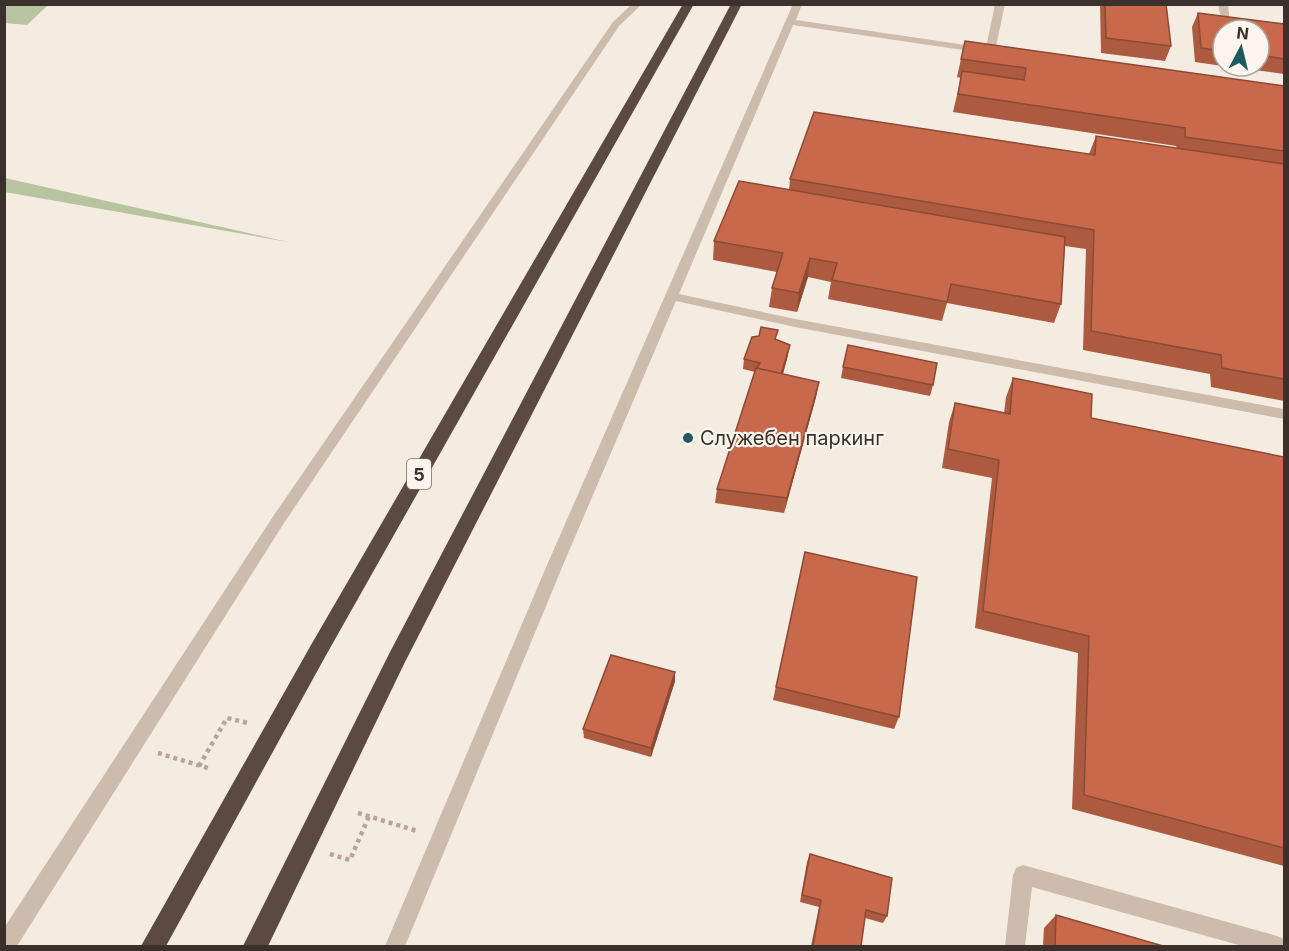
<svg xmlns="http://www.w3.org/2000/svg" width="1289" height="951" font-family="Inter,sans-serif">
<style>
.green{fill:#b8c4a0}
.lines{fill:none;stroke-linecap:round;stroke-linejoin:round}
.path{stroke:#b9a596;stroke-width:4.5;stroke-dasharray:4 4;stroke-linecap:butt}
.lane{fill:#cdbbac;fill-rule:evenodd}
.highway{fill:#5c4a42;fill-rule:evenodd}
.wall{fill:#ac5a40}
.shaded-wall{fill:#8c4a34}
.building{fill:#c8694b;stroke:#8c4a34;stroke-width:1.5}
.poi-dot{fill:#1f5a5e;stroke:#fbf5ee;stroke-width:2}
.labels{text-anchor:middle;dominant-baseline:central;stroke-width:4.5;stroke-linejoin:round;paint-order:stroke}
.shield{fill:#fbf5ee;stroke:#756b66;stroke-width:1.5}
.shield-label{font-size:18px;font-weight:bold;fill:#3b302b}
.poi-label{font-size:20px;fill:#3b302b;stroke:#fbf5ee;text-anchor:start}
</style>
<rect width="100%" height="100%" fill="#f4ebe1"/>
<g class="green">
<path d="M4 5 5 4 48 5 27 25 5 23Z"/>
<path d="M4 178H5L288 242 5 192Z"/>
</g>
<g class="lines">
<g class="path">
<path d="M158 753 211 769"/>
<path d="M199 766 227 718 248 723"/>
<path d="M358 813 417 831"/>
<path d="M330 854 350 860 369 816"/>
</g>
<g class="lane">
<path d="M632 4H642L619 26 284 523 17 946H4V928L274 515 613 22Z"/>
<path d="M793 4H802L796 20 986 48 995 4H1005L995 51 990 54 793 25 679 294 795 319 1284 409V419L795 327 676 301 563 565 405 946H385L547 565Z"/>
<path d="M1218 4H1228L1230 26 1222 24Z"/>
<path d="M1023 865 1277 936 1284 939V946H1242L1032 887 1025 946H1005L1013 875 1016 868Z"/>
</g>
<g class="highway">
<path d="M683 4H694L325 657 166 946H141L311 645Z"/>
<path d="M731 4H742L404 664 268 946H243L390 652Z"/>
</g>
</g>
<g class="wall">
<path d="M1100 4H1166L1171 46 1165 61 1101 53Z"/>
<path d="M1198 13 1284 24V74L1225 66H1259V30H1223V66L1195 62 1192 27Z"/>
<path d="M965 41 1284 86V401L1211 387 1210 374 1083 350 1086 249 1065 246 1061 304 1054 323 947 303 942 321 828 299 831 282 808 277 797 312 769 307 772 288 777 272 713 260 714 241 789 190 790 179 1089 154 1096 136 1177 148 1176 146 953 112 961 78 957 77Z"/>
<path d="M777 340 788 355 783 374 819 382 816 397 784 513 715 503 717 489 755 372 743 369 744 359Z"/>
<path d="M843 367 933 385 930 396 841 378Z"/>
<path d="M1013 378 1091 418 1284 457V866L1072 809 1078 653 975 628 992 478 942 468 949 422 955 403 1004 413 1006 397Z"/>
<path d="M805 552 899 717 894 729 773 700Z"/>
<path d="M675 672V681L651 757 584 738 583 729Z"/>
<path d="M810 854 887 916 883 923 865 918 861 946H811L819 907 800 902 807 862Z"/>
<path d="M1056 915 1163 946H1043L1044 928Z"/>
</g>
<g class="shaded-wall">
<path d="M810 258 808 277 797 312 799 293Z"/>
<path d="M790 345 788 355 779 388 780 378Z"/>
<path d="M819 382 816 397 784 513 787 498Z"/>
<path d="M675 672V681L651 757V748Z"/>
</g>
<g class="building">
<path d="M1105 4H1166L1171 46 1106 38Z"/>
<path d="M1198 13 1284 24V59L1259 55V30H1223V51L1201 48Z"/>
<path d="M965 41 1284 86V151L1185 137V128L958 94 962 71 1024 80 1026 68 961 59Z"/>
<path d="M814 112 1095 155 1096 136 1284 164V379L1222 368 1221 355 1091 331 1094 230 790 179Z"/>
<path d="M739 181 1065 237 1061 304 951 284 947 302 832 280 837 263 810 258 799 293 772 288 783 253 714 241Z"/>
<path d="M761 327 778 330 775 339 790 345 781 374 757 368 760 363 744 359 752 337 759 336Z"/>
<path d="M848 345 937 363 933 385 843 367Z"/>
<path d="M756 368 819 382 787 498 717 489Z"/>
<path d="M1013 378 1092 394 1091 418 1284 457V848L1084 795 1089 636 983 611 999 460 948 449 955 403 1010 414Z"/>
<path d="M805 552 917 577 899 717 776 687Z"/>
<path d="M611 655 675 672 651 748 583 729Z"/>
<path d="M810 854 892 878 887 916 866 910 861 946H813L821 900 802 895Z"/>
<path d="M1056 915 1163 946H1055Z"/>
</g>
<circle class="poi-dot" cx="688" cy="438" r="6"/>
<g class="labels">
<rect class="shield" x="407" y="459" width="24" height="30" rx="4.5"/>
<g class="shield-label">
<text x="419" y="474">5</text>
</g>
<g class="poi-label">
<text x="700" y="438">Служебен паркинг</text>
</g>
</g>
<rect width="1289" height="951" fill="none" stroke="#3b302b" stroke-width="12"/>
<g transform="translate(1241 48) rotate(7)"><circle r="28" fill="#fbf5ee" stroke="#aea6a0" stroke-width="1.5"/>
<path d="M0-4.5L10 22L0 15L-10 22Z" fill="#1f5a5e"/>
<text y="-9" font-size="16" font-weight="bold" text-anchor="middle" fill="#3b302b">N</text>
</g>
</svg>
